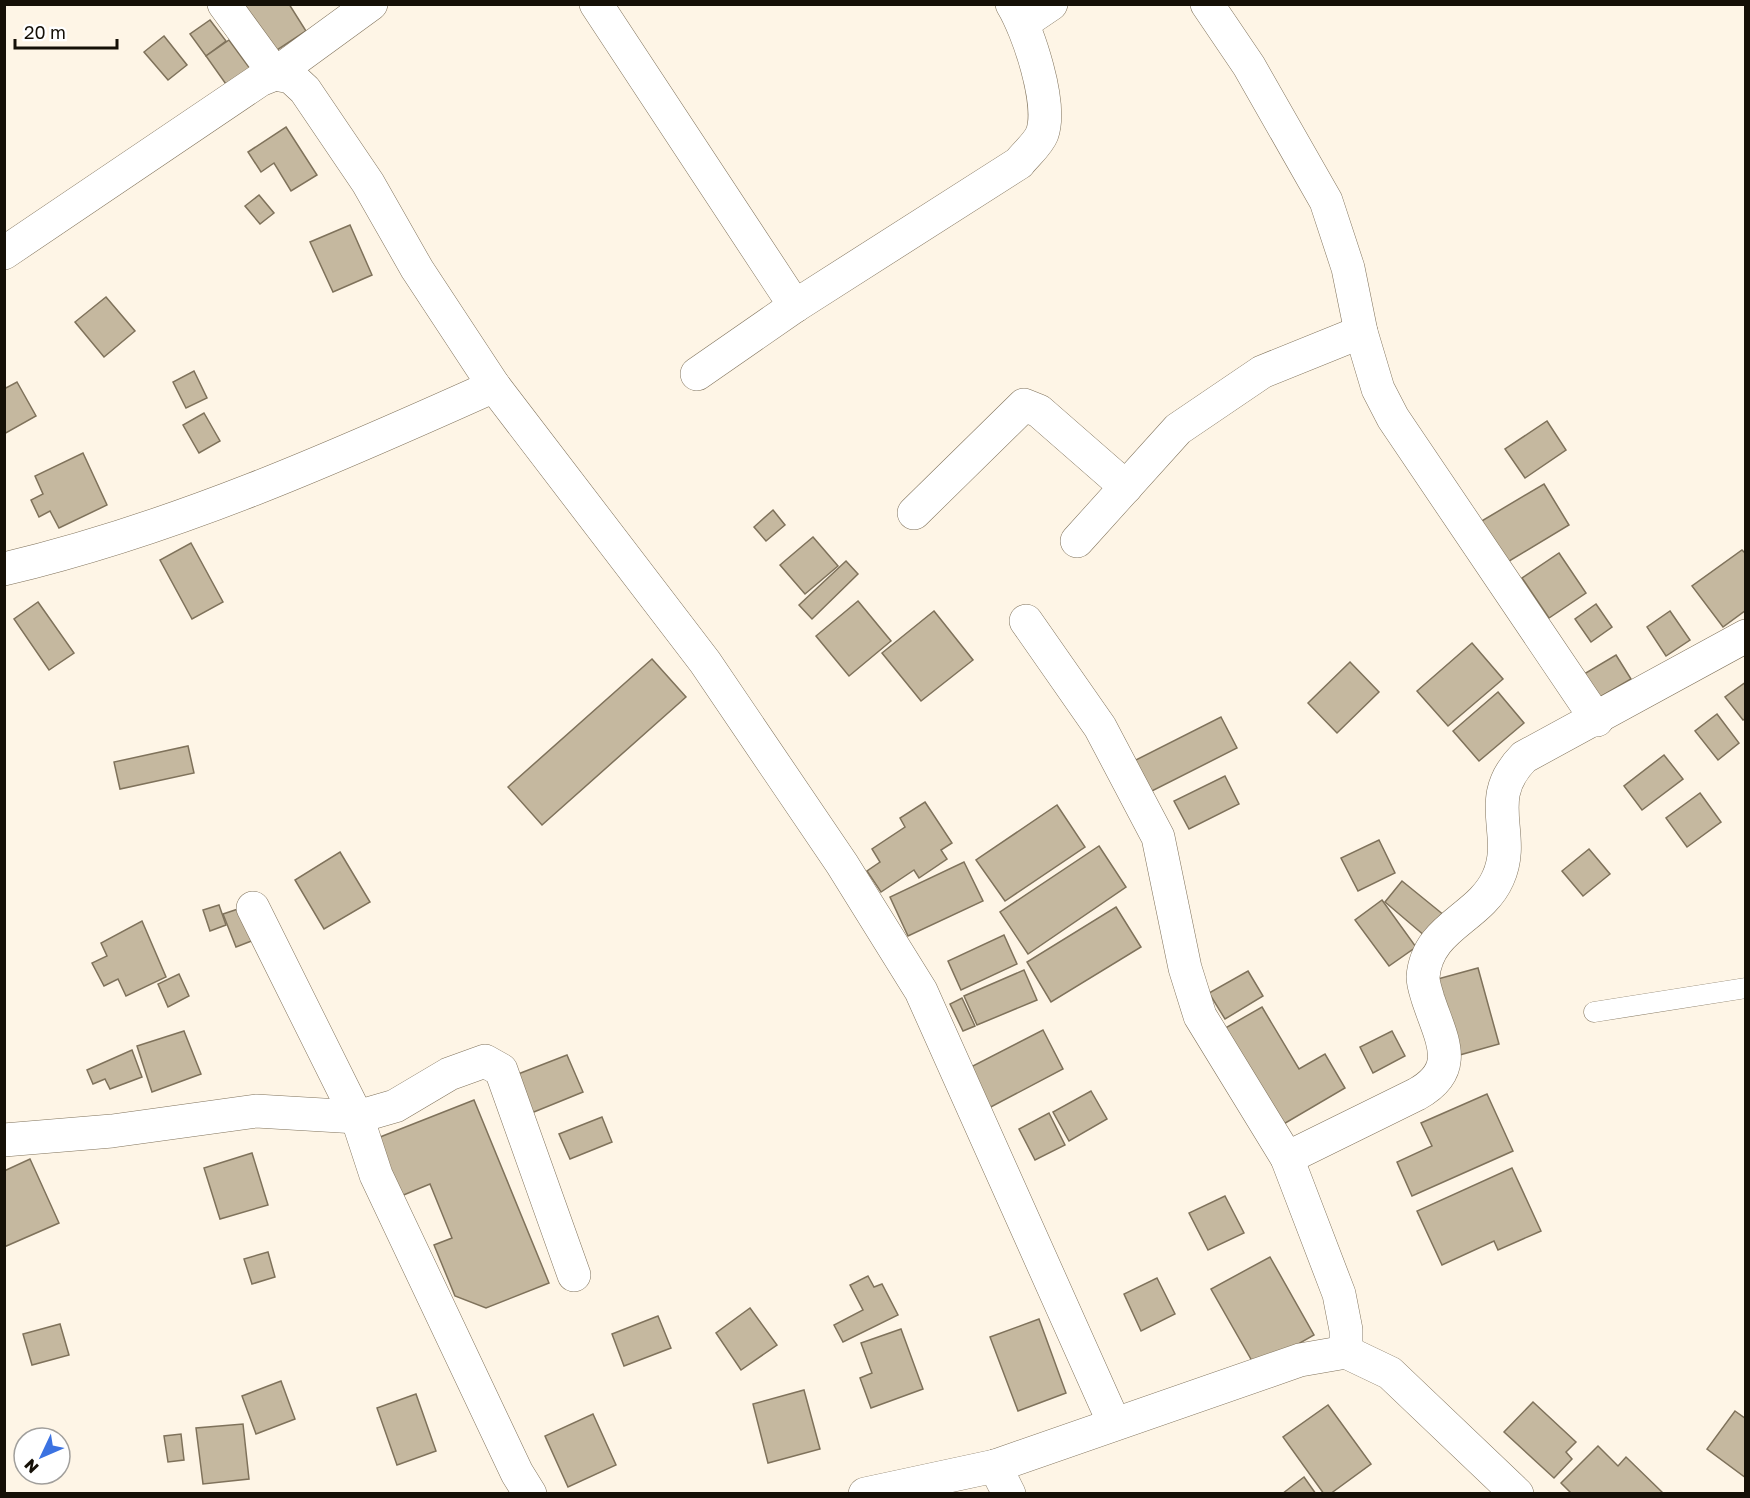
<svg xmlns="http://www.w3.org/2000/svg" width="1750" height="1498" font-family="'Golos Text',sans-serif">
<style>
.building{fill:#c5b89f;stroke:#7f725b;stroke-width:1.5}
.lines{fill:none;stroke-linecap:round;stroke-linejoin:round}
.lane-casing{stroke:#80735c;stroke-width:21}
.street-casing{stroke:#80735c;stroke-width:34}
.lane{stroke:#fff;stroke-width:20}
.street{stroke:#fff;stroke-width:33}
</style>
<rect width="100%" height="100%" fill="#fef5e6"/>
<g class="building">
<path d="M234 4H289L306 31 268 56Z"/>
<path d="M210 20 226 41 206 56 190 34Z"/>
<path d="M164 36 187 65 168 80 144 52Z"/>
<path d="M229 40 251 70 228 87 206 56Z"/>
<path d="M286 127 317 175 291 191 274 163 261 172 248 152Z"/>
<path d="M259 195 274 213 260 224 245 206Z"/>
<path d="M350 225 372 275 333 292 310 242Z"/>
<path d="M106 297 135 331 104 357 75 322Z"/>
<path d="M194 371 207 398 186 408 173 382Z"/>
<path d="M17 382 36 416 4 434V384L6 388Z"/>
<path d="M204 413 220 441 199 453 183 425Z"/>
<path d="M1547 421 1566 450 1525 478 1505 449Z"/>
<path d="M83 453 107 505 59 528 50 511 39 517 31 500 43 494 35 476Z"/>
<path d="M1544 484 1569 525 1506 563 1480 522Z"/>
<path d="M773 510 785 525 766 541 754 527Z"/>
<path d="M813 537 838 566 805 594 780 565Z"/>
<path d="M191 543 223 602 192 619 160 560Z"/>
<path d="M1742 550 1746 554V610L1723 627 1692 586Z"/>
<path d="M1559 553 1586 593 1549 618 1522 578Z"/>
<path d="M846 561 858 574 812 619 799 605Z"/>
<path d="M858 601 891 641 849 676 816 636Z"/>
<path d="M38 602 74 653 49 670 14 619Z"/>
<path d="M1596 604 1612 627 1591 642 1575 619Z"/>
<path d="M934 611 973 660 921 701 882 653Z"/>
<path d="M1670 611 1690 640 1666 656 1647 627Z"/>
<path d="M1472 643 1503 679 1448 726 1417 691Z"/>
<path d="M1616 655 1631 679 1588 704 1574 680Z"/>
<path d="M652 659 686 697 542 825 508 787Z"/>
<path d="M1350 662 1379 692 1337 733 1308 703Z"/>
<path d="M1746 682V718L1743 720 1725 697Z"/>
<path d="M1498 692 1524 723 1479 761 1453 731Z"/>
<path d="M1717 714 1739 743 1718 760 1695 731Z"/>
<path d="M1221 717 1237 748 1140 797 1124 766Z"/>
<path d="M188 746 194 773 120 789 114 762Z"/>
<path d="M1664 755 1683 779 1642 810 1624 786Z"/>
<path d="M1225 776 1239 804 1189 829 1174 801Z"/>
<path d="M1700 793 1721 822 1687 847 1666 818Z"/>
<path d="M925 802 952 843 941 850 947 859 919 878 914 870 881 892 867 871 880 862 872 849 905 827 900 818Z"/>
<path d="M1057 805 1085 847 1005 901 976 860Z"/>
<path d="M1379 840 1395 873 1358 891 1341 858Z"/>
<path d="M1099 846 1126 887 1028 954 1000 912Z"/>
<path d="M1589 849 1610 874 1583 896 1562 871Z"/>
<path d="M340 852 370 902 324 929 295 880Z"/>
<path d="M964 862 983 901 908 936 890 897Z"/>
<path d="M1402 881 1450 920 1432 942 1385 902Z"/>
<path d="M1382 900 1416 947 1389 966 1355 920Z"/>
<path d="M219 905 226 925 210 931 203 910Z"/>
<path d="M1116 907 1141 947 1051 1002 1027 962Z"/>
<path d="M241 908 254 940 236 947 223 914Z"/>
<path d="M142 921 166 977 126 996 118 979 104 986 92 963 107 956 101 943Z"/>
<path d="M1004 935 1017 964 961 990 948 961Z"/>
<path d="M1478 968 1499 1044 1456 1056 1434 980Z"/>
<path d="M1024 970 1037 1000 977 1025 964 996Z"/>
<path d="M1248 971 1263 996 1225 1019 1209 993Z"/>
<path d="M179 974 189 996 168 1007 158 984Z"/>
<path d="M962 998 975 1026 963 1031 950 1004Z"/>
<path d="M1262 1007 1299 1069 1325 1054 1345 1088 1282 1125 1215 1034Z"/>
<path d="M1043 1030 1063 1069 987 1109 965 1070Z"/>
<path d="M184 1031 201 1074 152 1092 137 1046Z"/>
<path d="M1392 1031 1405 1056 1373 1073 1360 1047Z"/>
<path d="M132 1050 142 1077 110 1089 105 1079 93 1084 87 1070Z"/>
<path d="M567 1055 583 1092 529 1114 513 1076Z"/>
<path d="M1091 1091 1107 1119 1069 1141 1053 1112Z"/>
<path d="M1487 1094 1513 1151 1412 1196 1397 1162 1432 1146 1421 1123Z"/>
<path d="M474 1100 549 1283 486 1308 455 1296 434 1245 452 1238 430 1184 394 1199 370 1141Z"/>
<path d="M1049 1113 1065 1145 1035 1160 1019 1129Z"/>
<path d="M602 1117 612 1142 570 1159 559 1134Z"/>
<path d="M252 1153 268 1205 220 1219 204 1168Z"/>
<path d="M30 1159 59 1223 4 1247V1171Z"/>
<path d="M1512 1168 1541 1231 1498 1250 1494 1241 1442 1265 1417 1211Z"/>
<path d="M1225 1196 1244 1233 1208 1250 1189 1213Z"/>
<path d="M268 1252 275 1277 252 1284 244 1259Z"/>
<path d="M1270 1257 1314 1335 1256 1368 1211 1289Z"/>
<path d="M868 1276 874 1287 882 1284 898 1315 843 1342 834 1325 863 1310 850 1285Z"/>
<path d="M1157 1278 1175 1314 1141 1331 1124 1294Z"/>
<path d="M750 1308 777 1345 741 1370 716 1333Z"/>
<path d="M658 1316 671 1348 624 1366 612 1334Z"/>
<path d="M1039 1319 1066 1393 1018 1411 990 1337Z"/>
<path d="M60 1324 69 1355 32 1365 23 1334Z"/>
<path d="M901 1329 923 1389 871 1408 860 1378 872 1373 861 1343Z"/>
<path d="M281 1381 295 1419 256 1434 242 1396Z"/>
<path d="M804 1390 820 1449 768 1463 753 1404Z"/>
<path d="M416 1394 436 1451 397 1465 377 1408Z"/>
<path d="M1533 1402 1576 1442 1566 1452 1572 1459 1554 1478 1504 1432Z"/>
<path d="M1328 1405 1371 1464 1330 1494H1324L1283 1437Z"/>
<path d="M1735 1411 1746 1419V1478L1707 1449Z"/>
<path d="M593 1414 616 1465 568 1487 545 1436Z"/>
<path d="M243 1424 249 1479 203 1484 196 1428Z"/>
<path d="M181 1434 184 1460 168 1462 164 1436Z"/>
<path d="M1598 1446 1618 1466 1626 1457 1664 1494H1572L1561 1483Z"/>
<path d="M1304 1477 1316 1494H1282Z"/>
</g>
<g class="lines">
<g class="lane-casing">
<path id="lane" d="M1594 1012 1746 988"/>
</g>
<g class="street-casing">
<g id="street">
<path d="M224 4 275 74 291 77 305 90 368 183 417 269 494 386 705 662 842 864 921 991 1114 1423"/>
<path d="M596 4 795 306"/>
<path d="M1207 4 1249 66 1326 201 1348 268 1361 332 1378 389 1393 418 1597 720"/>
<path d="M1023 23 1051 4"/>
<path d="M4 253 260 80 275 74 371 4"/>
<path d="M697 374 795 306 1019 163C1026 154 1038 144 1042 134 1053 104 1028 30 1012 4"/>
<path d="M914 513 1024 405 1039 411 1126 487"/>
<path d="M1077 541 1178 429 1262 372 1361 332"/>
<path d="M4 569C174 529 336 457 494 386"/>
<path d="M1026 621 1100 727 1158 837 1185 968 1200 1016 1287 1158 1339 1294 1346 1330V1352"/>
<path d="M253 908 357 1117 376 1175 517 1473 530 1494"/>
<path d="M4 1140 112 1131 256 1111 357 1117 395 1106 449 1074 485 1061 501 1070 574 1275"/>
<path d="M1287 1158 1417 1094C1462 1069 1441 1039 1428 999 1426 992 1423 984 1423 977 1427 926 1480 919 1498 878 1518 834 1481 800 1524 757L1746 636"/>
<path d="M995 1466 1009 1494"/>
<path d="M865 1494 995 1466 1300 1360 1346 1352 1390 1373 1517 1494"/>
</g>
</g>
<use href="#lane" class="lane"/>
<use href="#street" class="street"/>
</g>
<rect width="1750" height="1498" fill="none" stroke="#151007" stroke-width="12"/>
<g transform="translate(42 1456) rotate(226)"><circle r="28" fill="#ffffff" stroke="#a19f9c" stroke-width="1.5"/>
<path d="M0-4.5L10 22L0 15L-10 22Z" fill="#3b72e1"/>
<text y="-9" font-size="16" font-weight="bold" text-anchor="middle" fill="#151007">N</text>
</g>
<path d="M15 39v9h102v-9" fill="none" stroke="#151007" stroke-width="3"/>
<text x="24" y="39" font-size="18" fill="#151007" stroke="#ffffff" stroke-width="4.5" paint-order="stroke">20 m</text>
</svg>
